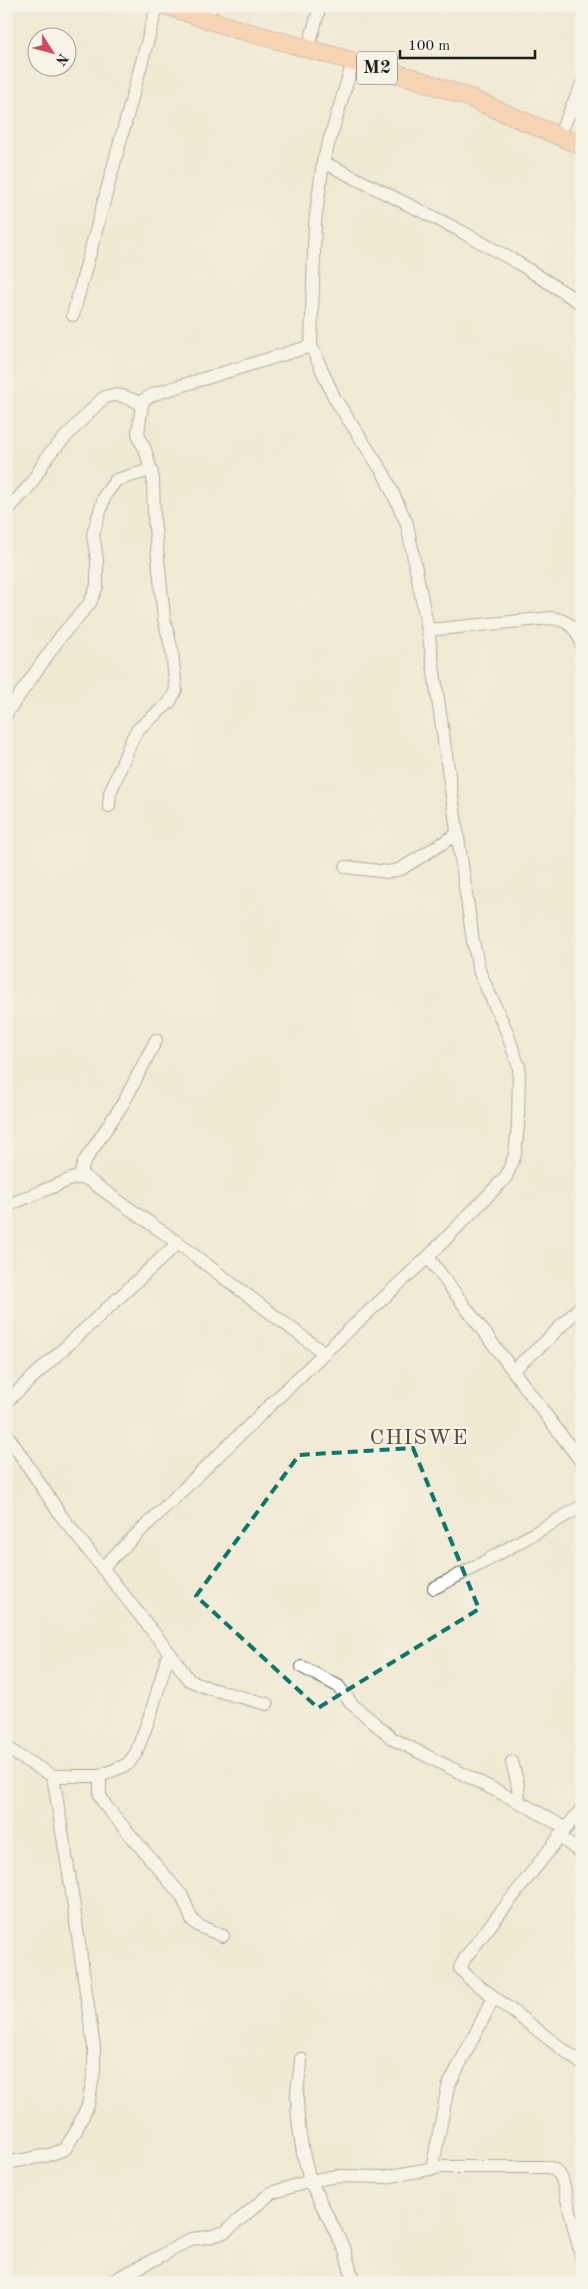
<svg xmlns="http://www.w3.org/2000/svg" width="588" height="2289" font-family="'Old Standard TT',serif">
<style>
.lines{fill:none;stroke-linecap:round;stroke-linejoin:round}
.minor-casing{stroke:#66645c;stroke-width:14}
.highway-casing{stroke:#66645c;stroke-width:19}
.minor{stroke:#fff;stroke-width:12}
.highway{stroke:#fcba8e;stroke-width:18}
.marked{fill:none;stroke:#0f766e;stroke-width:4;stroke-dasharray:10 6;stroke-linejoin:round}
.labels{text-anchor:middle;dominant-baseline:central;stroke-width:4;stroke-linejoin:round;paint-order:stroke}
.shield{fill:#f7f3e8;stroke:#5e5c59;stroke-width:1}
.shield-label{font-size:19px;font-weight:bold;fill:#1c1c1c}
.quarter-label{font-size:22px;letter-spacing:1px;fill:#5c4639;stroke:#f7f3e8}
</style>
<rect width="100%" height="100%" fill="#f7f3e8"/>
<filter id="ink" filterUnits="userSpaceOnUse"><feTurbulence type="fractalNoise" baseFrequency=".02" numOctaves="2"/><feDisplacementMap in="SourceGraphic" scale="10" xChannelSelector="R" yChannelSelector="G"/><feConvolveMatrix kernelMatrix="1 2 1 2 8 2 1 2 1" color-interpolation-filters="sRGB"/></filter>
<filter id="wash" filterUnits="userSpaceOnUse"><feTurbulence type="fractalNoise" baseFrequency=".0096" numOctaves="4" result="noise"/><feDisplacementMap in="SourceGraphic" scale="20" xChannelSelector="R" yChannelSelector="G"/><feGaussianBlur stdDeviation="1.12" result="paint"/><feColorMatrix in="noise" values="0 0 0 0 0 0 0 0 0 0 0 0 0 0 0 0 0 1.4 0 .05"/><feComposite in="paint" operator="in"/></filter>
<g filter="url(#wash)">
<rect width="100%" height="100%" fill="#f0ead3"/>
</g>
<g filter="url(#ink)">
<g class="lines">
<g class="minor-casing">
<g id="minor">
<path d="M208 20 211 6"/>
<path d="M308 49 320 6"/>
<path d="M559 136 582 84"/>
<path d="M323 162 457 229 518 263 582 304"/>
<path d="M73 315 157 6"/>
<path d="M6 512 31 484 49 454 102 399C115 390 128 398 142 404"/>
<path d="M428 630 551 618C569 620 578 629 582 646"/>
<path d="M6 714 61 636 90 603 97 586V560L93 534 105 495 116 480 151 470"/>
<path d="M109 806 110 793 133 737 138 729 169 703 176 690 172 651 164 618 154 518 153 478 145 449 140 440 138 433 142 404 144 400 154 394 311 346"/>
<path d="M346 867 388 872 401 869 457 834"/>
<path d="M80 1176 84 1162 124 1102 156 1040"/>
<path d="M6 1206 74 1178H86L178 1243 324 1353"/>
<path d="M428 1257 582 1463"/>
<path d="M513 1370 543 1344 582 1305"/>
<path d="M6 1402 178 1243"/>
<path d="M6 1433 62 1517 169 1652 151 1713 136 1753 128 1764 100 1776H53L20 1757 6 1746"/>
<path d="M102 1568 324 1353 428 1257 506 1177 515 1155 518 1124 519 1067 506 1030 480 973 473 941 428 630 407 524 384 474 335 399 311 346 315 223 323 162 353 62"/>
<path d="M434 1588 486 1561 582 1506"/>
<path d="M169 1652 189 1680 211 1689 267 1704"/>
<path d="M302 1667 338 1686 352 1704 393 1739 527 1806 565 1828"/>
<path d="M512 1762 518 1786 519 1802"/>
<path d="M100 1776V1795L105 1805 182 1896 192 1920 199 1926 223 1936"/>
<path d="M582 1808 465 1958 460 1968 469 1978 582 2064"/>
<path d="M559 1836 582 1854"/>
<path d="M6 2163 49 2155 65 2149 75 2133 88 2105 94 2072V2048L70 1880 53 1776"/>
<path d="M432 2169 448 2087 494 1997"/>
<path d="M108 2283 161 2256 191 2239 209 2237 225 2232 271 2193 310 2181C302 2153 297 2123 297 2095 297 2083 301 2071 301 2059"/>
<path d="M354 2283 345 2251 310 2181 337 2176 385 2177 440 2167H547C555 2169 558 2171 562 2179L582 2260"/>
</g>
</g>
<g class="highway-casing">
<path id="highway" d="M167 6 233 28 413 78 465 96 582 146"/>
</g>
<use href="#minor" class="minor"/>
<use href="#highway" class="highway"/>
</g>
</g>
<path d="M0 0H588V2289H0ZM413 1448 479 1609 318 1708 196 1596 299 1455Z" fill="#f0ead3" fill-opacity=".55" fill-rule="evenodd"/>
<path class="marked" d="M413 1448 479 1609 318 1708 196 1596 299 1455Z"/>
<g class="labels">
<rect class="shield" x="357" y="51.5" width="40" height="33" rx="4"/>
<g class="shield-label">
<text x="377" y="68">M2</text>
</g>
<g class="quarter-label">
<text x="419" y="1438">CHISWE</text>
</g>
</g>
<rect width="588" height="2289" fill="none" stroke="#f7f3e8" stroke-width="25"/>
<g transform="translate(52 52) rotate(126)"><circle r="24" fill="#f7f3e8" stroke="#9f9d96"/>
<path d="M0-4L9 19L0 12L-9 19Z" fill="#d1495b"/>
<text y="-8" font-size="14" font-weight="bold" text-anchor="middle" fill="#1c1c1c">N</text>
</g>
<path d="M400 50v8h135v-8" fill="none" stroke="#1c1c1c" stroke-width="2.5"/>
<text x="408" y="50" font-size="15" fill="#1c1c1c" stroke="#f7f3e8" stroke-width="4" paint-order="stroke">100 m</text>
</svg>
